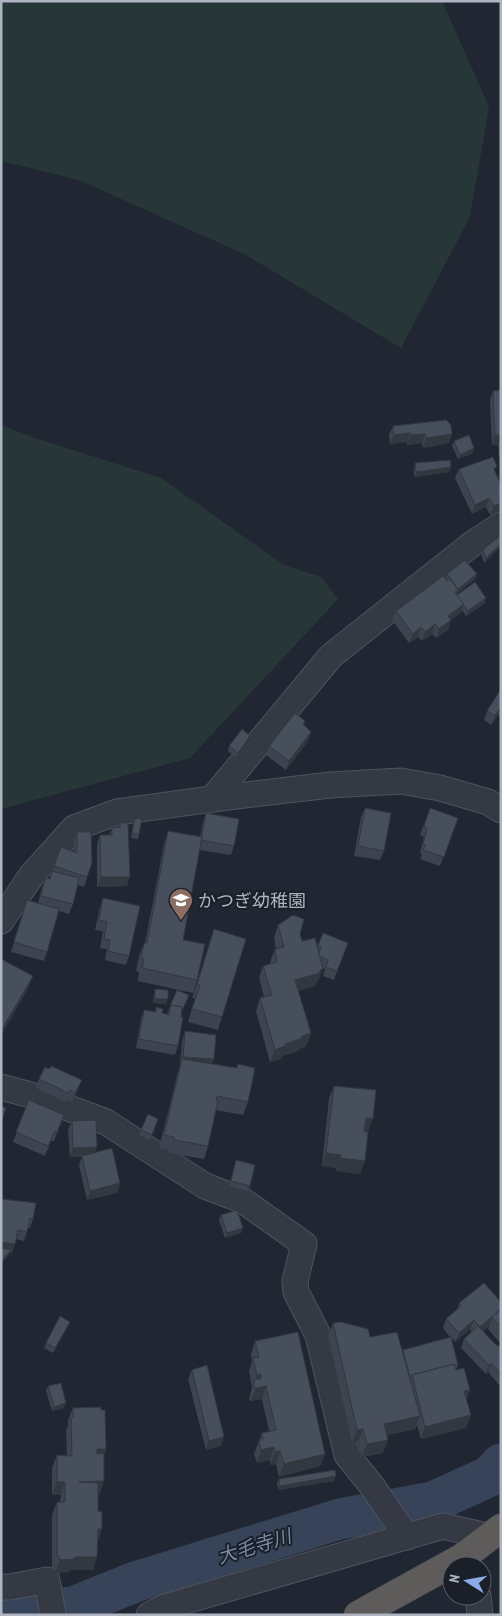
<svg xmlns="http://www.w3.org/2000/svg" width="502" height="1616" font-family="'PT Sans Narrow','Noto Sans JP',sans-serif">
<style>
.green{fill:#273737}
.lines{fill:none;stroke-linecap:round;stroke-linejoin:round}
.river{stroke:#364358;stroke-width:41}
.minor-casing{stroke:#4e545e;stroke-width:27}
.trunk-casing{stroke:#3f444e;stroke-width:29}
.minor{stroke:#343943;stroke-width:25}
.trunk{stroke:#5d5c5a;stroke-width:28}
.wall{fill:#3d434f}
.shaded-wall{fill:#323740}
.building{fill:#474e5c;stroke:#323740}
.labels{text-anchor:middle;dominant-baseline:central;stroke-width:4;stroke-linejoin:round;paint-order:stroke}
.poi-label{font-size:18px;fill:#aeb4c0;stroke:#1a1f28;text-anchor:start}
.water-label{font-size:19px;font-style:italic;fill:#7a8aa6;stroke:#1a1f28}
</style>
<rect width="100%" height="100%" fill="#212732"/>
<g class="green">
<path d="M1 1H442L489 107 470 217 401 348 246 255 79 180 1 161Z"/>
<path d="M1 425 35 438 161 478 284 565 321 577 338 599 190 758 1 809Z"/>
</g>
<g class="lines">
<path class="river" d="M1 1613 73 1607 135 1582 340 1519 433 1502 490 1476 501 1464"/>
<g class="minor-casing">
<g id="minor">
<path d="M212 799 331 656 472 544 501 525"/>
<path d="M1 921 31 876 74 828 117 812 212 799 330 785 401 781 440 788 488 802 501 810"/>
<path d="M1 1087 42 1098 106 1122 205 1186 242 1200 304 1244 295 1281 296 1292 318 1335 347 1455 372 1486 407 1537"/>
<path d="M1 1587H10L47 1580 53 1615"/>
<path d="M478 1596 480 1615"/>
<path d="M149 1615 165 1607 443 1526 491 1537"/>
</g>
</g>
<g class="trunk-casing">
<path id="trunk" d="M358 1615 463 1557 501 1528"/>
</g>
<use href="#minor" class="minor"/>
<use href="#trunk" class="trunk"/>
</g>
<g class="wall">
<path d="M501 390V457H499L498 445H492L490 400 493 391Z"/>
<path d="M446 420 449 443 423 448 422 443 407 445V442L390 444 389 435 393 426Z"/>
<path d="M454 441 474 448 473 453 458 459 452 446Z"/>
<path d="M415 463 451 467 449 472 414 477V468Z"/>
<path d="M459 469 495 472 501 485V511L490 515 486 507 472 514 455 478Z"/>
<path d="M501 540 500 547 484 563 481 553 483 549Z"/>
<path d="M447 574H477L475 579 456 594 457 595 485 603 466 616 462 610 460 613 451 620 448 630 436 638 432 634 422 641 418 637 409 643 392 620 396 611 445 579Z"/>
<path d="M501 689V716L498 715 491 725 484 720 487 711Z"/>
<path d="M311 732 308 741 286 770 266 755 269 746Z"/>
<path d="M249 741 236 757 228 751 229 746Z"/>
<path d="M365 808 384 851 380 860 354 856 361 817Z"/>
<path d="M430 808 458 818 440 866 420 859 422 854 420 853 424 837 420 835Z"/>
<path d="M206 813 234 846 231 855 199 850 183 940 197 980 193 993 138 981 139 972 136 971 139 956 144 943H145L164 844 168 831 200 837 203 822Z"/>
<path d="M135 818 139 834 138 839 131 838 133 823Z"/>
<path d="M120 823 127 886 97 887V845L100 835H109L112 828 118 827Z"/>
<path d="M77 832 92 863 84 887 78 885 73 904 69 914 59 911 44 961 11 952 27 900 38 903 42 887 45 878 49 879 61 847 74 851V841Z"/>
<path d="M103 898 129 956 126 965 105 960 107 949 100 948 103 931 95 930 100 907Z"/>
<path d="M278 925 300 934 302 941 317 947 323 933 348 943 334 980 323 976 325 969 322 968 318 982 316 983 315 986 298 991 311 1033 306 1046 299 1049 298 1051 282 1056 281 1059 270 1062 256 1011 260 998 264 997 259 978 263 966 270 964V962L275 949H276L274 938Z"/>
<path d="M214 929 222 1017 218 1030 188 1022 195 998H192Z"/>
<path d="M155 989 168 999 166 1004 153 1003 154 994Z"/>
<path d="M170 1006 181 1013 178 1046 175 1055 136 1048 141 1019 144 1010 155 1012 156 1007 162 1013 167 1014Z"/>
<path d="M185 1031 212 1064 237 1068 238 1064 248 1102 243 1115 216 1110 208 1146 204 1159 169 1153V1150L159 1148 178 1072 180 1065 182 1041Z"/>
<path d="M39 1079 78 1090 72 1102 66 1100 65 1102 36 1088Z"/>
<path d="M334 1086 368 1132 360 1174 336 1171V1168L322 1166 329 1098Z"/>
<path d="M29 1100 64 1115 54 1141H51L45 1156 13 1142Z"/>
<path d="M158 1119 150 1140 139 1135 141 1130Z"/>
<path d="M72 1121 95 1152 120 1183 117 1193 87 1200 79 1165 82 1157H70L68 1130Z"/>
<path d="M236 1160 250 1186 248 1191 229 1186Z"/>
<path d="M1 1201 33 1219 30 1228H28L24 1241 16 1239 12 1253H10L1 1264Z"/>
<path d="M221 1215 243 1228 241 1233 225 1238 219 1220Z"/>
<path d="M501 1302V1344L488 1329 489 1326 483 1331 497 1346 501 1347V1387L488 1372 486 1374 461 1348 464 1339 472 1332 470 1329 455 1342 451 1337 458 1365 456 1370 470 1390 466 1399 471 1415 466 1428 421 1439 417 1425 415 1429 387 1435 383 1453 362 1457 358 1442 352 1443 328 1336 333 1323 370 1337 402 1351 403 1350 450 1337 443 1328 446 1319 457 1310 459 1303Z"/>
<path d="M68 1326 53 1353 44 1348 46 1343Z"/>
<path d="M255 1341 325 1454 320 1466 279 1477 276 1464 270 1465V1460L257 1463 254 1454 262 1433 269 1431 262 1399 251 1401 249 1399 252 1388 249 1371 252 1361 251 1354Z"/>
<path d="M192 1370 221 1446 206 1450 188 1379Z"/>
<path d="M48 1386 64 1408 52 1411 46 1391Z"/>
<path d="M73 1408 106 1449 104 1455 100 1494H98V1511L102 1529 98 1541 93 1570H70L69 1572 55 1573V1569H52V1515L57 1502H60L61 1495H52V1468L57 1455 67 1456 66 1431 68 1426V1420Z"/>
<path d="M279 1479 334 1481 279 1490 277 1484Z"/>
</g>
<g class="shaded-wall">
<path d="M410 433 407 442 390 444 394 435Z"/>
<path d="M425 434 422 443 407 445 411 435Z"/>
<path d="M452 434 449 443 423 448 426 438Z"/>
<path d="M495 435H501V436L498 445H492Z"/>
<path d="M474 448 473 453 458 459 460 455Z"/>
<path d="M451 467 449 472 414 477 416 472Z"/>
<path d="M489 498 486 507 472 514 475 505Z"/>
<path d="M501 503V511L490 515 494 506Z"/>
<path d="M501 544 500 547 484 563 486 558Z"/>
<path d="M477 574 475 579 457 594 458 589Z"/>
<path d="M486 598 485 603 466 616 468 611Z"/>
<path d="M464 604 460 613 449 622 451 620 448 630 436 638 439 629 448 616Z"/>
<path d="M435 624 432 634 422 641 425 632Z"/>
<path d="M421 627 418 637 409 643 413 634Z"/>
<path d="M501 706 498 715 491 725 495 716Z"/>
<path d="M311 732 308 741 286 770 289 761Z"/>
<path d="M250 736 249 741 236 757 238 753Z"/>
<path d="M101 877H130L127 886 97 887Z"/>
<path d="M323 969 318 982 316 983 315 986 291 993 295 980Z"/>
<path d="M33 976 28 989 1 1036V1031Z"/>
<path d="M155 999H168L166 1004 153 1003Z"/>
<path d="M311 1033 306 1046 299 1049 298 1051 282 1056 281 1059 270 1062 275 1050 285 1044Z"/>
<path d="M183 1057 214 1059 210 1068 182 1060Z"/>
<path d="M82 1080 78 1090 72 1102 75 1093Z"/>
<path d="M366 1118 373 1119 368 1132 361 1131Z"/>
<path d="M97 1147 94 1156 70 1157 73 1148Z"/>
<path d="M326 1153 341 1155 336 1168 322 1166Z"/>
<path d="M340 1158 365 1161 360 1174 336 1171Z"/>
<path d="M120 1183 117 1193 87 1200 90 1191Z"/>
<path d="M243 1228 241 1233 225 1238 227 1233Z"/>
<path d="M1 1242 15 1244 12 1253H10L1 1264 3 1259 1 1252Z"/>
<path d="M492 1317 489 1326 477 1337 480 1327Z"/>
<path d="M474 1320 470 1329 455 1342 459 1333Z"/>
<path d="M70 1322 68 1326 53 1353 55 1348Z"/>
<path d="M491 1363 488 1372 486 1374 489 1365Z"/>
<path d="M261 1374 256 1387 253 1386 257 1375Z"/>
<path d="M266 1386 262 1399 251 1401 256 1388Z"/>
<path d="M470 1390 465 1403 464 1391Z"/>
<path d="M66 1403 64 1408 52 1411 54 1407Z"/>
<path d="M471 1415 466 1428 421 1439 425 1427Z"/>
<path d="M420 1416 415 1429 379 1437 384 1424Z"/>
<path d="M363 1429 358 1442 352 1443 357 1430Z"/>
<path d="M224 1437 221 1446 206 1450 209 1441Z"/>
<path d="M388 1440 383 1453 362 1457 367 1444Z"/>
<path d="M274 1447 270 1460 257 1463 261 1450Z"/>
<path d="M97 1449H106L102 1462H93Z"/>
<path d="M280 1451 276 1464 270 1465 275 1452Z"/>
<path d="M325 1454 320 1466 279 1477 284 1464Z"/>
<path d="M336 1476 334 1481 279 1490 280 1486Z"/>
<path d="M104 1481 100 1494 74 1495 79 1482Z"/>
<path d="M57 1482H65L61 1495H52Z"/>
<path d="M98 1529H102L97 1542Z"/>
<path d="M75 1557H97L93 1570H70L69 1572 55 1573 60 1560Z"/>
</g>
<g class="building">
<path d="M501 390V435H495L493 391Z"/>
<path d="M446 420 451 425 452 434 426 438 425 434 411 435 410 433 394 435 393 426Z"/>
<path d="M469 435 474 448 460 455 454 441Z"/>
<path d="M493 457 497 466 494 469 501 485V503L494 506 489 498 475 505 459 469Z"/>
<path d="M450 460 451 467 416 472 415 463Z"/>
<path d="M499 537 501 540V544L486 558 483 549Z"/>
<path d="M465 560 477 574 458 589 447 574Z"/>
<path d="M443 576 447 581 450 579 458 590 455 592 464 604 448 616 451 620 439 629 435 624 425 632 421 627 413 634 396 611Z"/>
<path d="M475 582 486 598 468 611 457 595Z"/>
<path d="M501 689V706L495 716 487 711Z"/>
<path d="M295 713 305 721 303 724 311 732 289 761 269 746Z"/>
<path d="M242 729 250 736 238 753 229 746Z"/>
<path d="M365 808 391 813 384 851 358 846Z"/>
<path d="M430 808 458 818 444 857 423 850 425 845 423 844 427 828 424 826Z"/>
<path d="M206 813 239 819 234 846 201 840Z"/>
<path d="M135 818 142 819 139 834 132 833Z"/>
<path d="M120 823H128L130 877H101L100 835H112V828L120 827Z"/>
<path d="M168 831 202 837 183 940 205 944 197 980 142 968 144 959 141 958 144 943H147Z"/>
<path d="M77 832H91L92 863 87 877 54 866 61 847 77 853Z"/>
<path d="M52 871 79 878 73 904 41 896 45 878 50 879Z"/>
<path d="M103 898 140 906 129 956 108 951 110 940 104 939 107 922 99 920Z"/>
<path d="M27 900 59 909 47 952 14 942Z"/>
<path d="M293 915 304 919 300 934 302 941 315 938 323 969 320 970V973L295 980 311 1033 301 1037 303 1038 285 1044V1046L275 1050 260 998 272 995 263 966 277 962 275 949 284 947 278 925Z"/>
<path d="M214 929 246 939 222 1017 192 1009 200 985H197Z"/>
<path d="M323 933 348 943 337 971 326 967 328 960 319 956V953L321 947 318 946Z"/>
<path d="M1 959 33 976 1 1031Z"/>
<path d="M155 989 168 990V999H155Z"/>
<path d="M177 990 189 995 182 1011V1007L171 1005 170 1006Z"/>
<path d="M171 1005 182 1007 181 1017H183L178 1046 139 1039 144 1010 156 1012V1007L163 1009 162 1013 169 1015Z"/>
<path d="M185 1031 216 1035 214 1059 183 1057Z"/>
<path d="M182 1059 237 1068 238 1064 255 1068 248 1102 217 1096 216 1100H218L208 1146 174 1140V1137L164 1135Z"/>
<path d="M51 1066 82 1080 75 1093 70 1090 68 1093 39 1079 45 1067 49 1069Z"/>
<path d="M334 1086 376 1090 373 1119 366 1118 364 1131 368 1132 365 1161 340 1158 341 1155 326 1153Z"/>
<path d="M29 1100 64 1115 57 1132 55 1131 48 1146 16 1132Z"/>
<path d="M1 1106 6 1108 1 1124Z"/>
<path d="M148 1114 158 1119 152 1135 141 1130Z"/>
<path d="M96 1120 97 1147 73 1148 72 1121Z"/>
<path d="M112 1148 120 1183 90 1191 82 1156Z"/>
<path d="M236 1160 255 1165 250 1186 231 1181Z"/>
<path d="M2 1199 36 1203 33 1219 30 1218 27 1232 18 1230 15 1244 1 1242Z"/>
<path d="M237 1210 243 1228 227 1233 221 1215Z"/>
<path d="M1 1248 11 1250 3 1259H1Z"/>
<path d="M484 1283 501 1302V1309L480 1327 474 1320 459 1333 446 1319 461 1306 459 1303Z"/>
<path d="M501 1309V1326L492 1317Z"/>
<path d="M60 1316 70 1322 55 1348 46 1343Z"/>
<path d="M341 1322 368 1329 370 1337 397 1332 420 1416 384 1424 388 1440 367 1444 363 1429 357 1430 333 1323Z"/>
<path d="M478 1326 497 1346 498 1345 501 1347V1374L491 1363 489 1365 464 1339Z"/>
<path d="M298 1332 325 1454 284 1464 280 1451 275 1452 274 1447 261 1450 259 1441 263 1439 262 1433 276 1430 266 1386 256 1388 253 1386 255 1379H261V1374L257 1375 253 1358 259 1357 255 1341Z"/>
<path d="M451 1337 458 1365H455L454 1364 412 1375 411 1377H410L403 1350Z"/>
<path d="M454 1364 456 1370 464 1368 470 1390 464 1391 471 1415 425 1427 412 1375Z"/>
<path d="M207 1365 224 1437 209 1441 192 1370Z"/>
<path d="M61 1383 66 1403 54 1407 48 1386Z"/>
<path d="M101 1407V1410H105L106 1449H97V1454L104 1453V1481L79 1482 98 1483V1511L102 1512V1529H98L97 1557H75L74 1559 60 1560 59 1556H57V1502H65V1482H57V1455L72 1456 71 1418 73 1417V1408Z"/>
<path d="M335 1470 336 1476 280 1486 279 1479Z"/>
</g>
<defs>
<g id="school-pin" transform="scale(1.25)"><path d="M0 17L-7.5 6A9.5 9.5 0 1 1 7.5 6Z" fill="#8d6e63" stroke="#1a1f28"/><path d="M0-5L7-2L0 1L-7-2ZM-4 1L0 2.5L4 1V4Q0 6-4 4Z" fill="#fff"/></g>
</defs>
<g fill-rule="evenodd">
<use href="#school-pin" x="181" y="900"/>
</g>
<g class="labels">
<g class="poi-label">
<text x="198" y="900">かつぎ幼稚園</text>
</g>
<g class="water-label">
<text transform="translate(254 1546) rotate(-17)">大毛寺川</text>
</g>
</g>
<rect width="502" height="1616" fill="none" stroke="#aeb4c0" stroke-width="5"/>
<g transform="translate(467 1581) rotate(281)"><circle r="24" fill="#1a1f28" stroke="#555b65"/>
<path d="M0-4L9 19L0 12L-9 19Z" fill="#8aaaea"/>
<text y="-8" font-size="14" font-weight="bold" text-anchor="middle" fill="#aeb4c0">N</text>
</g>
</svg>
